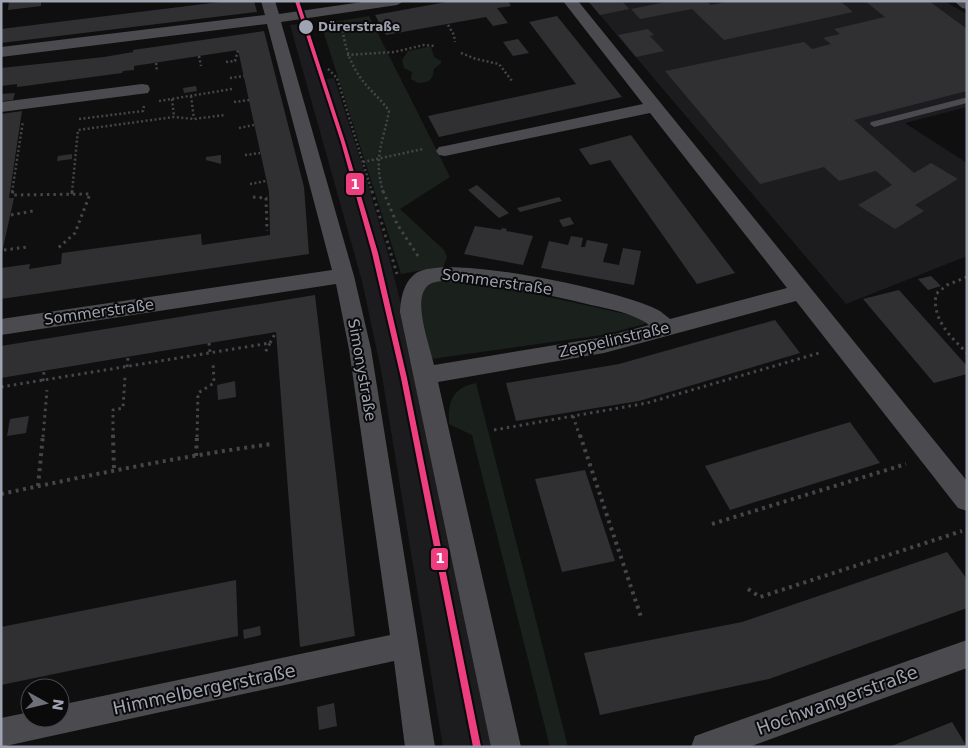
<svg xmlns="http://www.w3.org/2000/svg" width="968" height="748" font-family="'DejaVu Sans',sans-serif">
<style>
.built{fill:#1c1c1e}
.green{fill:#1a201b}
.building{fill:#303032}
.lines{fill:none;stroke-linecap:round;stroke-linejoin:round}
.path-far2{stroke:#45454a;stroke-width:2.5;stroke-dasharray:2 2.5;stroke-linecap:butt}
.path-far1{stroke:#45454a;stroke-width:3;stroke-dasharray:2.5 4;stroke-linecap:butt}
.path{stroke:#45454a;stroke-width:4;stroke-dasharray:3 4.5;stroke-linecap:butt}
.service{fill:#4a4a4f;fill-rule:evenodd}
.minor{fill:#4a4a4f;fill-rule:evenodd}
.tram-1-casing{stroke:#0a0a0b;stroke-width:4}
.tram-1{fill:#ed3f80;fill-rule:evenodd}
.stop-dot{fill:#a0a3b1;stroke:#0a0a0b;stroke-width:2}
.labels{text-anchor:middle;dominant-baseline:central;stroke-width:4;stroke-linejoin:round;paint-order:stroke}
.far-stop-label{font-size:12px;font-weight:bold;fill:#a0a3b1;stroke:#0a0a0b;text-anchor:start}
.street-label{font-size:15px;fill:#a0a3b1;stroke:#0a0a0b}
.near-street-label{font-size:18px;fill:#a0a3b1;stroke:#0a0a0b}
.line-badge{stroke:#0a0a0b;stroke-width:2}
.badge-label{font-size:14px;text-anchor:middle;font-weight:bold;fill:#fff}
</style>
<rect width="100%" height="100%" fill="#0f0f10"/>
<g class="built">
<path d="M588 1H944L967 14V107L905 123 967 163V256L846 304Z"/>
<path d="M307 23 326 79 334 78 365 174 390 261 416 364 498 747H443L381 370 362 281 290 25Z"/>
</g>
<g class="green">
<path d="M369 16 450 177 400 209 444 250 447 257 443 268H434L401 274 321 24Z"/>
<path d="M428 47H431L434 57 441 61V63L434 69C433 80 429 83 418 83L411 79 412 72 404 68 402 60 408 51Z"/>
<path d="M439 279 499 286 639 317 644 320 645 324 602 335 431 359 418 310 421 287Z"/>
<path d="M476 383 568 747H550L472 435 449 424C448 401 452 388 476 383Z"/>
</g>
<g class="building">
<path d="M9 1H41V6L8 10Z"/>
<path d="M228 1H254L257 12 1 43V29Z"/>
<path d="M452 1H508L511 6 497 8 508 23 493 26 486 17 386 35 375 15Z"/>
<path d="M588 1H622L629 9 600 15Z"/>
<path d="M671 1H706L711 5 730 1H840L853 12 724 40 692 9 640 19 631 9Z"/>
<path d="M865 1H929L967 29V91L854 120 914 173 931 163 958 179 915 205 924 211 895 229 858 205 892 185 876 171 839 181 824 167 760 184 665 71 804 42 812 49 831 44 823 38 840 34 834 29 885 17Z"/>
<path d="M557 16 622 97 439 137 428 116 576 84 529 22Z"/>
<path d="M648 29 654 35 650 36 664 51 636 57 618 35Z"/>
<path d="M264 31 304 187 309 254 1 299V268L30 264 29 269 61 264 62 253 201 234 202 245 270 235 269 192 238 50 134 66V70L123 71 122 73 17 87V84L1 86V68L104 57 133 52V50Z"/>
<path d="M518 39 529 53 513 56 503 42Z"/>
<path d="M196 86 197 91 184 93 183 88Z"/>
<path d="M15 93 13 100 1 101V94Z"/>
<path d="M22 111 9 198H14L1 257V114Z"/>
<path d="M631 135 648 158 735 273 697 284 610 160 590 165 579 149Z"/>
<path d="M72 154V159L57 161 58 156Z"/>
<path d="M221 155V164L206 160V157Z"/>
<path d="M477 185 509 213 499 218 468 190Z"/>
<path d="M559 197 562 201 520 212 517 208Z"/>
<path d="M570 217 574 224 563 227 559 220Z"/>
<path d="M475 226 501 230 502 228 507 229 506 231 533 236 523 265 464 254Z"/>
<path d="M571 236 583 238 581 247H585L587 240 608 244 603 262 619 265 623 248 641 251 634 285 541 268 549 241 568 245Z"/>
<path d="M931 276 941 286 928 290 918 279Z"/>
<path d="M899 290 967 366V374L934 383 863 299Z"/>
<path d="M315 295 355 636 300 647 276 332 1 378V346Z"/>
<path d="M775 320 800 353 639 401 516 421 506 383 619 364Z"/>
<path d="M235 381 236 397 218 400 217 385Z"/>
<path d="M29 416 26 433 7 436 10 419Z"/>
<path d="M850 422 880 463 730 510 705 466Z"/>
<path d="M585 470 615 561 562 572 535 479Z"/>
<path d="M947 552 967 579V608L769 679 600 715 584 653 742 622Z"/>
<path d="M236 580 238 636 1 685V627Z"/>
<path d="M260 626 261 635 244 639 243 630Z"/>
<path d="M334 703 337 726 319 730 317 707Z"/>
<path d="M952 722 967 747H889Z"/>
</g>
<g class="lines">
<g class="path-far2">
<path d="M448 25 454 35 455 42"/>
<path d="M342 26C345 49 352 70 368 87 375 95 383 102 389 111 383 144 373 156 383 192"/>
<path d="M461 53 476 59 499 64 512 81"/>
<path d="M347 55 394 52 424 45 435 46"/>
<path d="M199 56 201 66"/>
<path d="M226 62 235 61 238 50"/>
<path d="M156 63 157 72"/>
<path d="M328 69 337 78 372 192"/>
<path d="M230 78 244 76"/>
<path d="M191 96 194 119"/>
<path d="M172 99 174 117"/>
<path d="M159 101 232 89"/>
<path d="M234 102 249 100"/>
<path d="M79 119 143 111 144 106"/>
<path d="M239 128 254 125"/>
<path d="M245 155 260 153"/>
<path d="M363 162 423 149"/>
<path d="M250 184 266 181"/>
<path d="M12 192 23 121"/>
<path d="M72 192 78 130 174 117 194 119 225 115"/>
</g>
<g class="path-far1">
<path d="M13 191 12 195 90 194 75 233 57 249"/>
<path d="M372 191 397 274"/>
<path d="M383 191 397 224 420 259"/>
<path d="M72 194V191"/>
<path d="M253 197 266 198 267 231"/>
<path d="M11 215 33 211"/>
<path d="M4 250 27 247"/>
<path d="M967 277 947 285 936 294C932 320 950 336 967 353"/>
<path d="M209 343 210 353"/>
<path d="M270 343 276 332"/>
<path d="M127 367 128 357"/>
<path d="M43 381 44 371"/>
<path d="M1 387 270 343 265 353"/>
<path d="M573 416 580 437"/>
<path d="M494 430 647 403 819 353"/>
<path d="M43 437 47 390"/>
<path d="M113 437V410L123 408 125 377"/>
<path d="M197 437 198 393 214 383 213 362"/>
</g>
<g class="path">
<path d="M113 435 114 470"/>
<path d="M580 435 641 617"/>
<path d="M196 456 197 435"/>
<path d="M38 486 43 435"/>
<path d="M1 494C91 475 181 456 272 444"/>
<path d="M712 524 906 464"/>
<path d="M748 589 760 597 962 531"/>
</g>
<path class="service" d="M964 98H967V103L874 127 870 124 871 122Z"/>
<g class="minor">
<path d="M261 1H275L279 14 369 1H404L397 5 281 22 354 276 371 349 435 747H405L394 661 1 747V718L30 712V718H60V705L390 635 349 349 336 284 1 335V319L332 270 267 24 1 57V47L265 15Z"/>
<path d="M563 1H578L967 481V511L958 508 796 301 604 353 438 382 521 747H491L400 312C401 297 404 280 418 272 451 254 623 291 658 310 662 312 666 316 670 319L787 288 650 113 445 156 439 155 436 151 439 147 445 146 643 104ZM442 281C493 283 542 293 591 305 610 309 633 313 649 325L604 337 434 365C430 347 414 304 425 289 429 282 436 282 442 281Z"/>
<path d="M954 1H967V9L962 8Z"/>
<path d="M142 84 148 85 150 89 148 93 1 112V102Z"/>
<path d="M967 640V668L749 747H691L695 736 706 732Z"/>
</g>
<g class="tram-1-casing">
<path id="tram-1" d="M295 1H299L345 142 378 253 407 378 481 747H473L401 378 372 253 341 142Z"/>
</g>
<use href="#tram-1" class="tram-1"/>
</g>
<circle class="stop-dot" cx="306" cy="27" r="8"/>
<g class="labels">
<g class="far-stop-label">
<text x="318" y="27">Dürerstraße</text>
</g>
<g class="street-label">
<text transform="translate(497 282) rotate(8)">Sommerstraße</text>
<text transform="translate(99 312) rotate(-8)">Sommerstraße</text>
<text transform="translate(614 340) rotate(-13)">Zeppelinstraße</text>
<text transform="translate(362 370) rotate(80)">Simonystraße</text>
</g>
<g class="near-street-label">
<text transform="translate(204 689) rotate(-12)">Himmelbergerstraße</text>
<text transform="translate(837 700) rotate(-20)">Hochwangerstraße</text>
</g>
</g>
<g class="line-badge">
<rect x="345" y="172" width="20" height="24" rx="5" fill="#ed3f80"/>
<rect x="430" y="547" width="19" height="24" rx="5" fill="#ed3f80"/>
</g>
<g class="badge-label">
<text x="355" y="189">1</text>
<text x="440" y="563">1</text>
</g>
<rect width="968" height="748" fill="none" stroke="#a0a3b1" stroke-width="5"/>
<g transform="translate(45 703) rotate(98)"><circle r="24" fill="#0a0a0b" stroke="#46474d"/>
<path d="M0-4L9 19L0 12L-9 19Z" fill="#6d6f79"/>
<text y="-8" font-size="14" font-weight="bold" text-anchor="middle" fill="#a0a3b1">N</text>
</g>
</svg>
